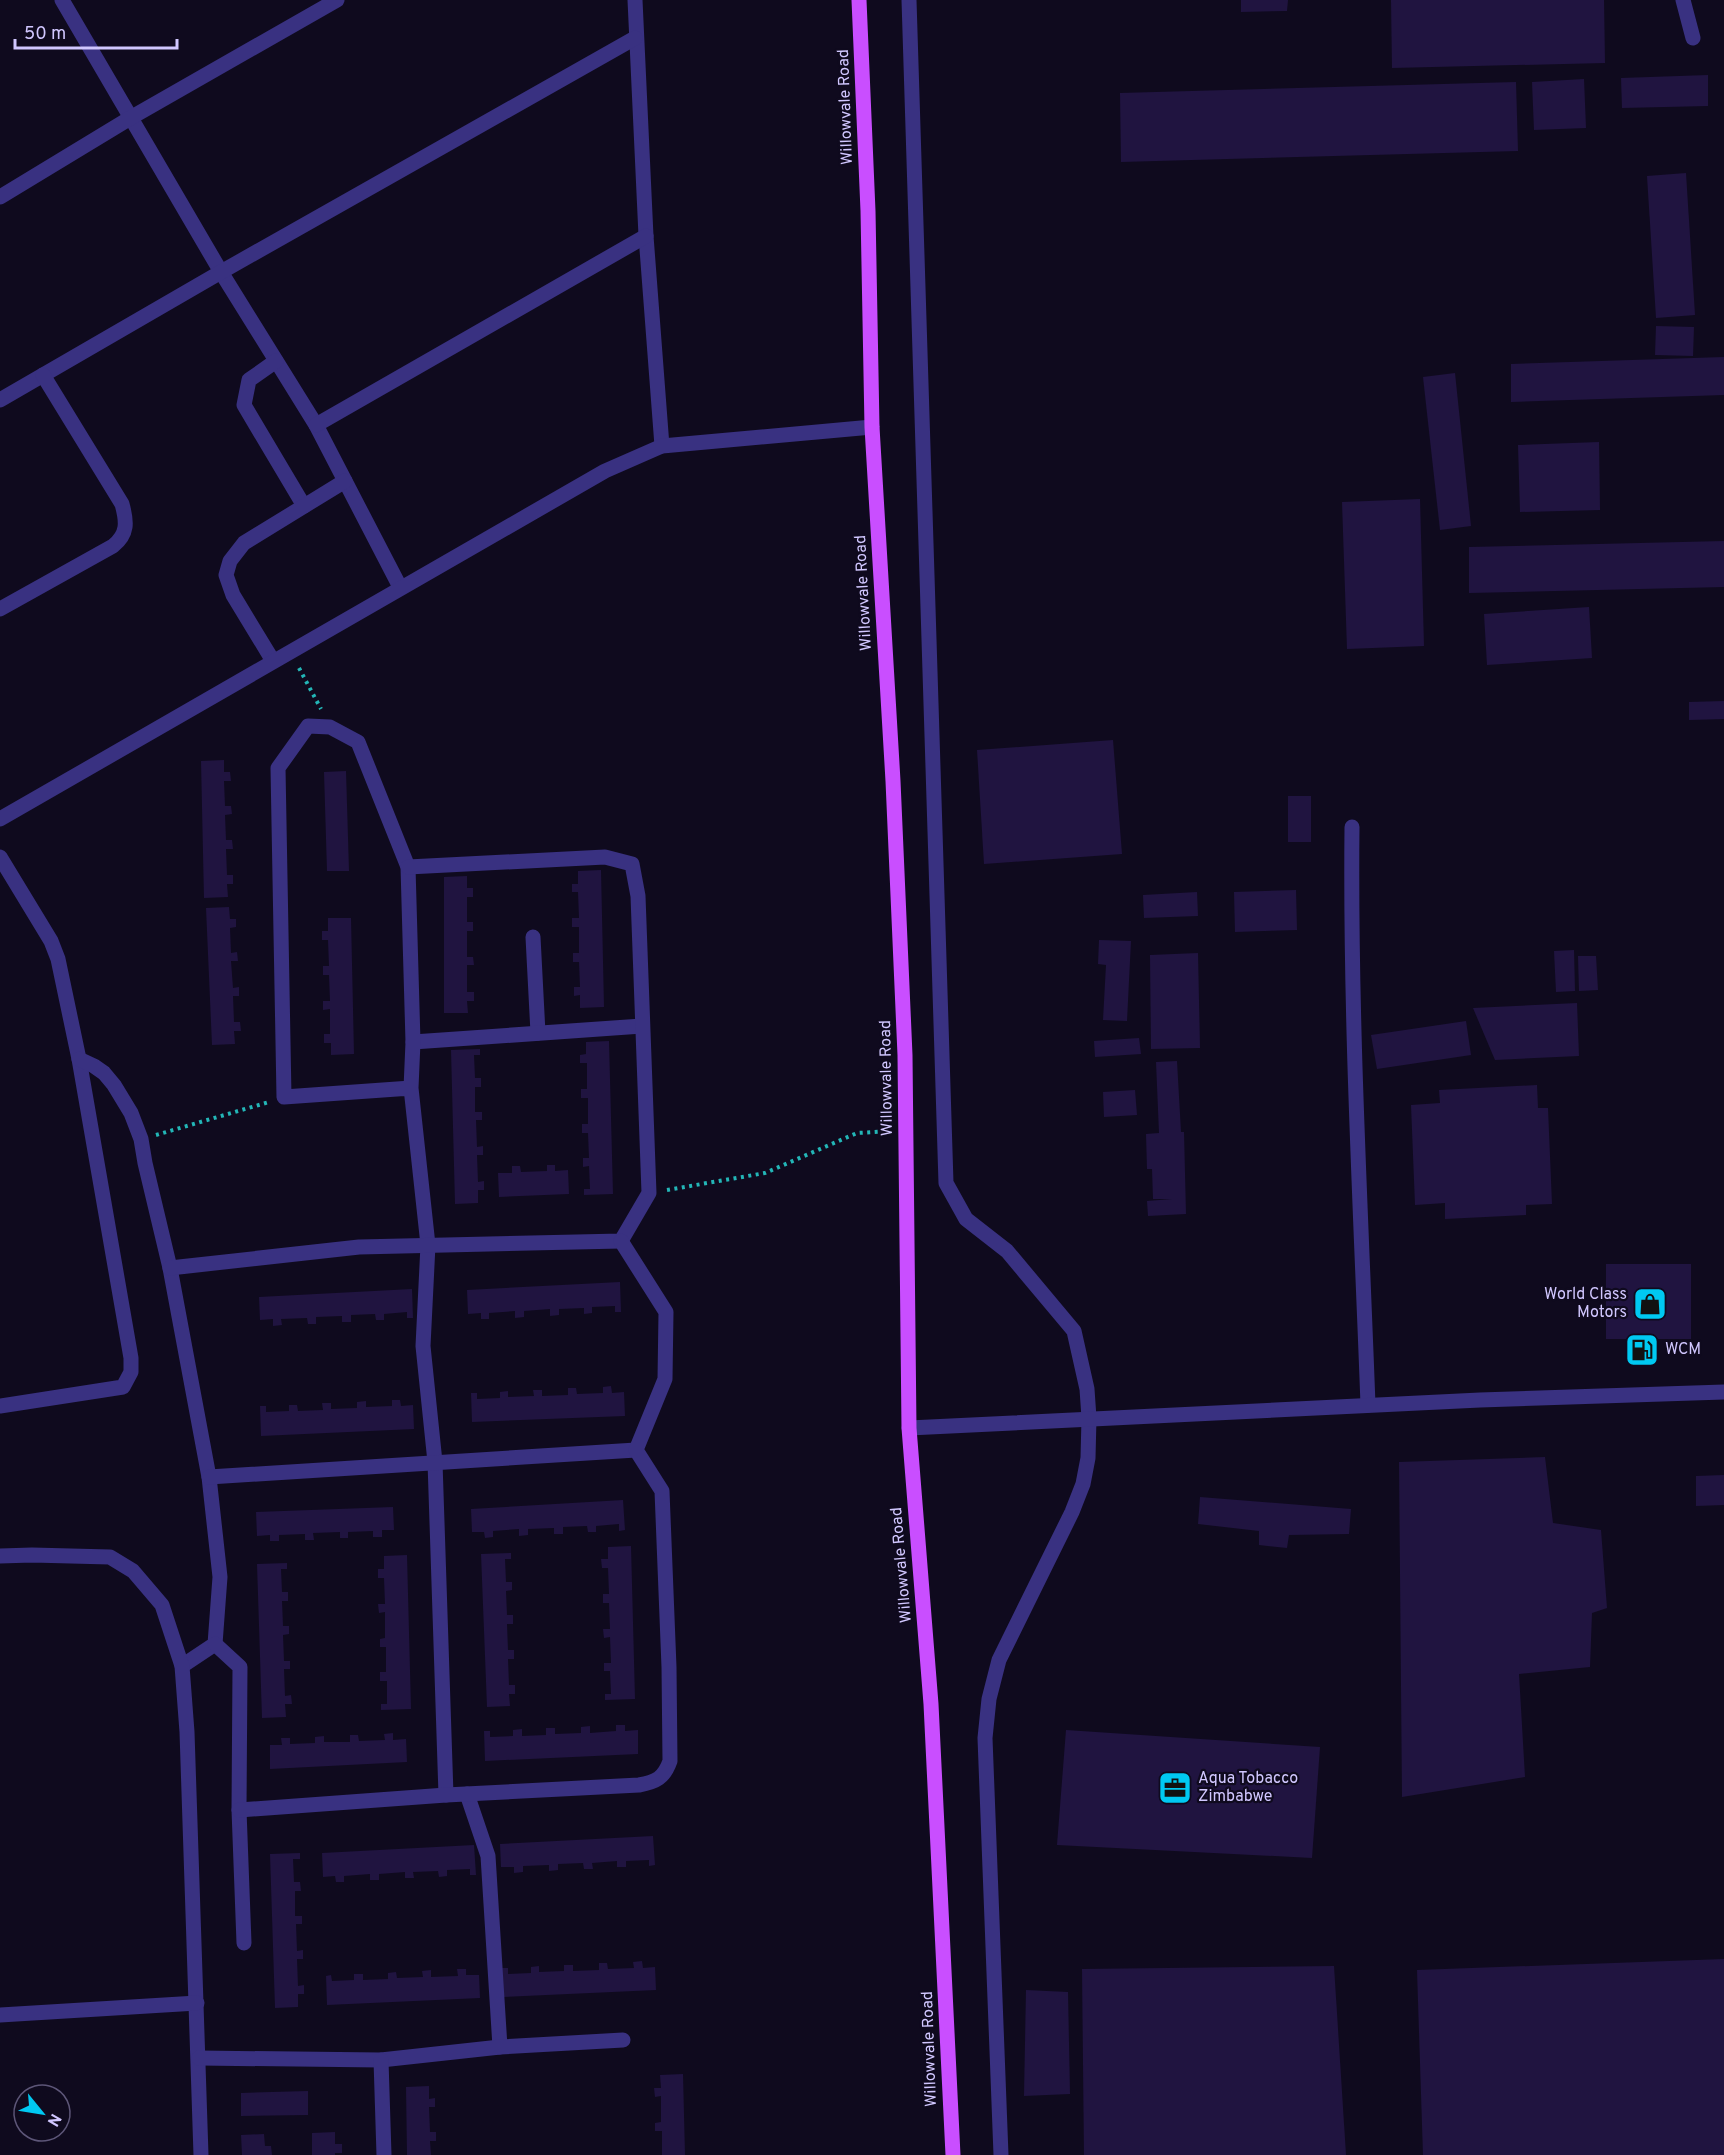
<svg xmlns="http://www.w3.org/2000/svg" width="1724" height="2155" font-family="Overpass,sans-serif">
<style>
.building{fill:#201440}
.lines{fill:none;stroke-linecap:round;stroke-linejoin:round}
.path{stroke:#23b6b7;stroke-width:4;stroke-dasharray:3 4.5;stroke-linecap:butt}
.minor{stroke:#393181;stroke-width:15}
.major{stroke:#c94eff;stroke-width:15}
.labels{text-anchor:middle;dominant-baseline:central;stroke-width:4.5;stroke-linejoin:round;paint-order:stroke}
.street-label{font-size:16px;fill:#d1c7ff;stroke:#0f0a1e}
.poi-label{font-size:16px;fill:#d1c7ff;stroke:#0f0a1e;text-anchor:start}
</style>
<rect width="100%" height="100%" fill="#0f0a1e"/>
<g class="building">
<path d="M1241 0H1288L1287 11 1241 12Z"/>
<path d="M1391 0H1604L1605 63 1392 68Z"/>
<path d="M1708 75V106L1622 108 1621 78Z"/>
<path d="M1584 79 1586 128 1534 130 1532 82Z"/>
<path d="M1516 82 1518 151 1121 162 1120 93Z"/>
<path d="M1686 173 1695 315 1656 318 1647 176Z"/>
<path d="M1656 326 1694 327 1693 356 1655 355Z"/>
<path d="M1724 357V395L1511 402V364Z"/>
<path d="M1455 373 1471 526 1440 530 1423 377Z"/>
<path d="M1599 442 1600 510 1520 512 1518 445Z"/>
<path d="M1420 499 1424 646 1347 649 1342 502Z"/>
<path d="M1724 541V587L1469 593V547Z"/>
<path d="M1589 607 1592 658 1487 665 1484 614Z"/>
<path d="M1724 701V719L1689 720V702Z"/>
<path d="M1113 740 1122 854 984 864 977 750Z"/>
<path d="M224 760V772H230L231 781H224L225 806H231L232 814 225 815 226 840H232L233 849H226L227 875H233V884H227L228 897 204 898 201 761Z"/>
<path d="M346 771 349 871H327L324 772Z"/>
<rect x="1288" y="796" width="23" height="46"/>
<path d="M601 870 604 1007 580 1008V995L574 996V987H580L579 962H573V953H579V927H572V918H579L578 892H572V884H578V871Z"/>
<path d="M467 876V888H473V897H467V922H473V931H467V957H473L474 965H467V992H474V1001H467L468 1013H444V877Z"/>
<path d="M1296 890 1297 930 1235 932 1234 892Z"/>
<path d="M1197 892 1198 916 1144 918 1143 895Z"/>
<path d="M229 907 230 919H236V927L230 928 231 953 237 952 238 961H231L233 988 239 987V996H233L234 1022H240L241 1031H234L235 1044 212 1045 206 908Z"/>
<path d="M328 918H351L354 1054 331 1055V1043H324V1034H330V1009L323 1010V1001H330L329 975H323V966H329L328 940H322V931H328Z"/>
<path d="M1099 940 1131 941 1127 1021 1103 1020 1106 965 1098 964Z"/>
<path d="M1574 950 1575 991 1556 992 1554 951Z"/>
<path d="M1198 953 1200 1048 1151 1049 1150 955Z"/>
<path d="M1578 956H1596L1598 990 1579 991Z"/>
<path d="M1577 1003 1579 1056 1495 1060 1473 1008Z"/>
<path d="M1466 1021 1471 1055 1377 1069 1371 1035Z"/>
<path d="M1139 1038 1141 1054 1095 1057 1094 1041Z"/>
<path d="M609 1041 613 1194 584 1195V1189H590L589 1166 583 1167V1158H589L588 1133H582V1124H588V1098H581V1089H587V1063H580V1055L586 1054V1042Z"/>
<path d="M480 1049V1055H474L475 1078H481V1087H475V1112H482V1120H476L477 1147 483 1146V1155H477L478 1182 484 1181V1190H478V1203L455 1204 451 1050Z"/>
<path d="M1177 1061 1181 1132H1184L1186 1214 1148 1216 1147 1201 1172 1199H1153L1152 1169H1147L1146 1134 1159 1133 1156 1062Z"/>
<path d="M1537 1085 1538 1108H1548L1552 1204 1526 1205V1215L1445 1219V1203L1415 1205 1411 1105 1440 1103 1439 1090Z"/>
<path d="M1135 1090 1137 1115 1104 1117 1103 1092Z"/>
<path d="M547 1165H555V1171L568 1170 569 1194 499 1197 498 1173H512V1166H520L521 1172 547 1171Z"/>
<rect x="1606" y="1264" width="85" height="75"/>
<path d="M620 1282 621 1312H615V1306L592 1307V1313L584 1314V1308L559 1309V1315L550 1316V1309L524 1311V1317L515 1318V1311L489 1313V1319H481V1313L468 1314 467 1290Z"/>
<path d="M412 1289 413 1318H407V1312L384 1314V1320H376L375 1314 351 1315V1322H342V1316L316 1317V1324H308L307 1318 281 1319 282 1325 273 1326V1319L260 1320 259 1297Z"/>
<path d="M611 1386 612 1393 624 1392 625 1416 472 1422 471 1393H477V1399L500 1398V1392L508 1391V1397L534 1396 533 1390H542V1396L568 1395V1388H576L577 1394 603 1393V1387Z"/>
<path d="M392 1400H400L401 1406 413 1405 414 1429 261 1436 260 1406H266V1412L289 1411V1405H297L298 1411 323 1410 322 1403H331V1409L357 1408V1402L366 1401V1407L392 1406Z"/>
<path d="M1545 1457 1553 1523 1601 1530 1607 1608 1592 1613 1590 1667 1519 1674 1525 1777 1402 1797 1399 1462Z"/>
<path d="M1724 1475V1505L1696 1506V1476Z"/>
<path d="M1200 1497 1351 1509 1349 1534 1289 1535 1287 1548 1259 1545V1531L1198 1524Z"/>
<path d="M623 1500 625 1530 619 1531V1524L596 1526V1532H588L587 1526 563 1527V1534H554V1528L528 1529V1535L519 1536V1529L493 1531V1537L485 1538 484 1532H472L471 1509Z"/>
<path d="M393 1507 394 1530H382V1537H373V1531L348 1532V1538H340V1532L313 1533 314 1540H305V1534L279 1535V1541H270V1535L257 1536 256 1512Z"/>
<path d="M631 1546 635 1699 605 1700V1694H611L610 1671H604V1663H611L610 1637 604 1638 603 1629H610L609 1603H603V1594H609L608 1568H602L601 1559H608V1547Z"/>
<path d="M511 1553V1559H505L506 1582H512V1590L506 1591 507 1615H513V1624H507L508 1650H514V1659H508L509 1685H515V1694H509L510 1706 487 1707 481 1554Z"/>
<path d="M407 1555 411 1709 381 1710V1704H387V1681H380V1672H386V1647H380V1639L385 1638V1612L379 1613 378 1604H385L384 1578H378V1569H384V1556Z"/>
<path d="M287 1563V1569H281L282 1592H288V1601H282L283 1626H289V1634L283 1635 284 1661H290V1669H284L285 1696 291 1695 292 1704H285L286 1717 262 1718 257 1564Z"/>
<path d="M616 1725H625V1731L638 1730V1754L485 1761 484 1731H490V1737L513 1736V1730L522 1729V1736L546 1735V1728H555V1734L581 1733V1727L590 1726V1733L616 1731Z"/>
<path d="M1066 1730 1320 1747 1312 1858 1057 1845Z"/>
<path d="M393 1733V1740L406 1739 407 1762 270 1769V1745H282L281 1738H290V1744L315 1743V1737L324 1736V1742H350V1735H358L359 1741 385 1740 384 1734Z"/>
<path d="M653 1836 655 1865 649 1866V1860L626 1861V1867H617V1861L592 1863 593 1869H584L583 1863 558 1864V1870L549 1871V1865L523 1866V1872L514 1873V1867H501L500 1844Z"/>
<path d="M474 1845 476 1875H470V1869L447 1870V1876L439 1877 438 1871 413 1872 414 1878H405V1872L379 1874V1880H370V1874L344 1876V1882H336L335 1876 323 1877 322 1853Z"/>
<path d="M300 1853V1859H293L294 1882H300L301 1891H295V1916H302V1924H296L297 1951 303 1950V1959H297L298 1986 304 1985V1994H298V2007L275 2008 270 1854Z"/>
<path d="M1724 1959V2155H1423L1417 1970Z"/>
<path d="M642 1961 643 1968 655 1967 656 1990 503 1997 502 1968H508V1974L531 1973V1967L539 1966V1972L564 1971V1965H573V1971L599 1970V1963H607L608 1969 634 1968 633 1962Z"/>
<path d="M1334 1966 1346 2155H1084L1082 1969Z"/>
<path d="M457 1969H466V1975H479L480 1998 327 2005 326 1976 331 1975 332 1981 354 1980V1974H363V1980L388 1979V1973L396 1972 397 1978 423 1977 422 1971 431 1970V1977L458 1976Z"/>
<path d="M1026 1990 1068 1992 1070 2094 1024 2096Z"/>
<path d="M683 2074 685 2155H662V2131H655V2123L661 2122V2096L655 2097 654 2088H661L660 2075Z"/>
<path d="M429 2086V2099L435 2098V2107H429L430 2132H436V2141H430L431 2155H407L406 2087Z"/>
<path d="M308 2091V2115L241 2116V2093Z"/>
<path d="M335 2132V2144H342V2153H335V2155H312V2133Z"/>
<path d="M264 2134 265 2146H271L272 2155H242L241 2135Z"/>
</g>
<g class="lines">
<g class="path">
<path d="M299 668 321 709"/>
<path d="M156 1135 269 1102"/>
<path d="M667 1190 765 1173 857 1133 890 1131"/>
</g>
<g class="minor">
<path d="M62 0 221 272 316 425 400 587"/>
<path d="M635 0 646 236 662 446"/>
<path d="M909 0 946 1183 966 1219 1007 1251 1074 1331 1087 1389 1089 1418 1088 1458 1083 1484 1072 1512 999 1660 989 1699 985 1738 1001 2155"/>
<path d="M1683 0 1693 38"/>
<path d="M0 197 132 117 337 0"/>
<path d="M276 361 249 380 244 405 304 506"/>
<path d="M0 400 221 272 635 38"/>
<path d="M316 425 646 236"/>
<path d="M0 609 113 546C128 534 127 522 122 504L43 375"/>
<path d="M273 661 233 595 226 575 230 561 244 543 345 481"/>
<path d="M0 819 605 471 662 446 872 427"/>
<path d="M1352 827C1350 1020 1361 1213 1368 1405"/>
<path d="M0 857 51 941 58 959 79 1059 131 1358V1372L123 1387 0 1406"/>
<path d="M533 937 538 1033"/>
<path d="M413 1042 642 1026"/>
<path d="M79 1059 94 1066 104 1073 114 1085 131 1113 141 1139 145 1163 170 1268 209 1477 220 1577 215 1644 182 1666"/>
<path d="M411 1088 284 1097 278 768 308 726 330 727 358 742 408 867 413 1042 411 1088 428 1245 423 1346 435 1462 446 1795"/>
<path d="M170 1268 359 1247 621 1241 649 1193 638 896 632 864 605 857 408 867"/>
<path d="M909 1428 1480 1400 1724 1392"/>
<path d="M209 1477 636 1450"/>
<path d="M0 1556 32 1555 110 1557 133 1571 162 1605 182 1666 187 1732 201 2155"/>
<path d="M215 1644 240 1667 239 1810 244 1943"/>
<path d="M467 1794 488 1856 500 2047"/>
<path d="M239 1810 446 1795 639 1785C656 1782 664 1778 670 1761L669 1667 662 1491 636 1450 665 1379 666 1312 621 1241"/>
<path d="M0 2015 197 2003"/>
<path d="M199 2058 381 2060 500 2047 623 2040"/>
<path d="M381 2060 384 2155"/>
</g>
<path class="major" d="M859 0 868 211 872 427 893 781 905 1055 909 1428 931 1704 953 2155"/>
</g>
<defs>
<g id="shop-square" transform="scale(1.725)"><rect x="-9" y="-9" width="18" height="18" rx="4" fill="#00c9f2" stroke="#0f0a1e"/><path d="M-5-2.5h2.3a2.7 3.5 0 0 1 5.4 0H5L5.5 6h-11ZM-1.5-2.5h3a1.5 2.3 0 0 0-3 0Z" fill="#111"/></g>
<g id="fuel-square" transform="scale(1.725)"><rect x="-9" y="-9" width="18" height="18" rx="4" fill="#00c9f2" stroke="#0f0a1e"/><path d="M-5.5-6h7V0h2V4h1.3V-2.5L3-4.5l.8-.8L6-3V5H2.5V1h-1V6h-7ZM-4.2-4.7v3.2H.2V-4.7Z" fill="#111"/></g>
<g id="office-square" transform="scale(1.725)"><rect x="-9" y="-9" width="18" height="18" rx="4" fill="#00c9f2" stroke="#0f0a1e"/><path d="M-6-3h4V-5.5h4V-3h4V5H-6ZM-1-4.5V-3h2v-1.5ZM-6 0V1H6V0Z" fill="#111"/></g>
</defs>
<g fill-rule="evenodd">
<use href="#shop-square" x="1650" y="1304"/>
<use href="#fuel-square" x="1642" y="1350"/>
<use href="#office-square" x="1175" y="1788"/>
</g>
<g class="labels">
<g class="street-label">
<text transform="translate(846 107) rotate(-92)">Willowvale Road</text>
<text transform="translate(864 593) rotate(-93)">Willowvale Road</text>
<text transform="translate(887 1078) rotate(-91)">Willowvale Road</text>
<text transform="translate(902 1565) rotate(-95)">Willowvale Road</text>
<text transform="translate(930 2049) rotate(-92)">Willowvale Road</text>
</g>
<g class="poi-label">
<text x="1627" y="1295" text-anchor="end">World Class<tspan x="1627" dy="18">Motors</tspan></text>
<text x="1665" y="1350">WCM</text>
<text x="1198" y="1779">Aqua Tobacco<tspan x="1198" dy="18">Zimbabwe</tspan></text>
</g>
</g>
<g transform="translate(42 2113) rotate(120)"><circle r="28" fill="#0f0a1e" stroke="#5d5678" stroke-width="1.5"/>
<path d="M0-4.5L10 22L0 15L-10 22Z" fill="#00c9f2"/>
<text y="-9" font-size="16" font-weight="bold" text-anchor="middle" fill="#d1c7ff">N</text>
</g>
<path d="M15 39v9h162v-9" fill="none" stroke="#d1c7ff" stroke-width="3"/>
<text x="24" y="39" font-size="18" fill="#d1c7ff" stroke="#0f0a1e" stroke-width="4.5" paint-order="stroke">50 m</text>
</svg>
